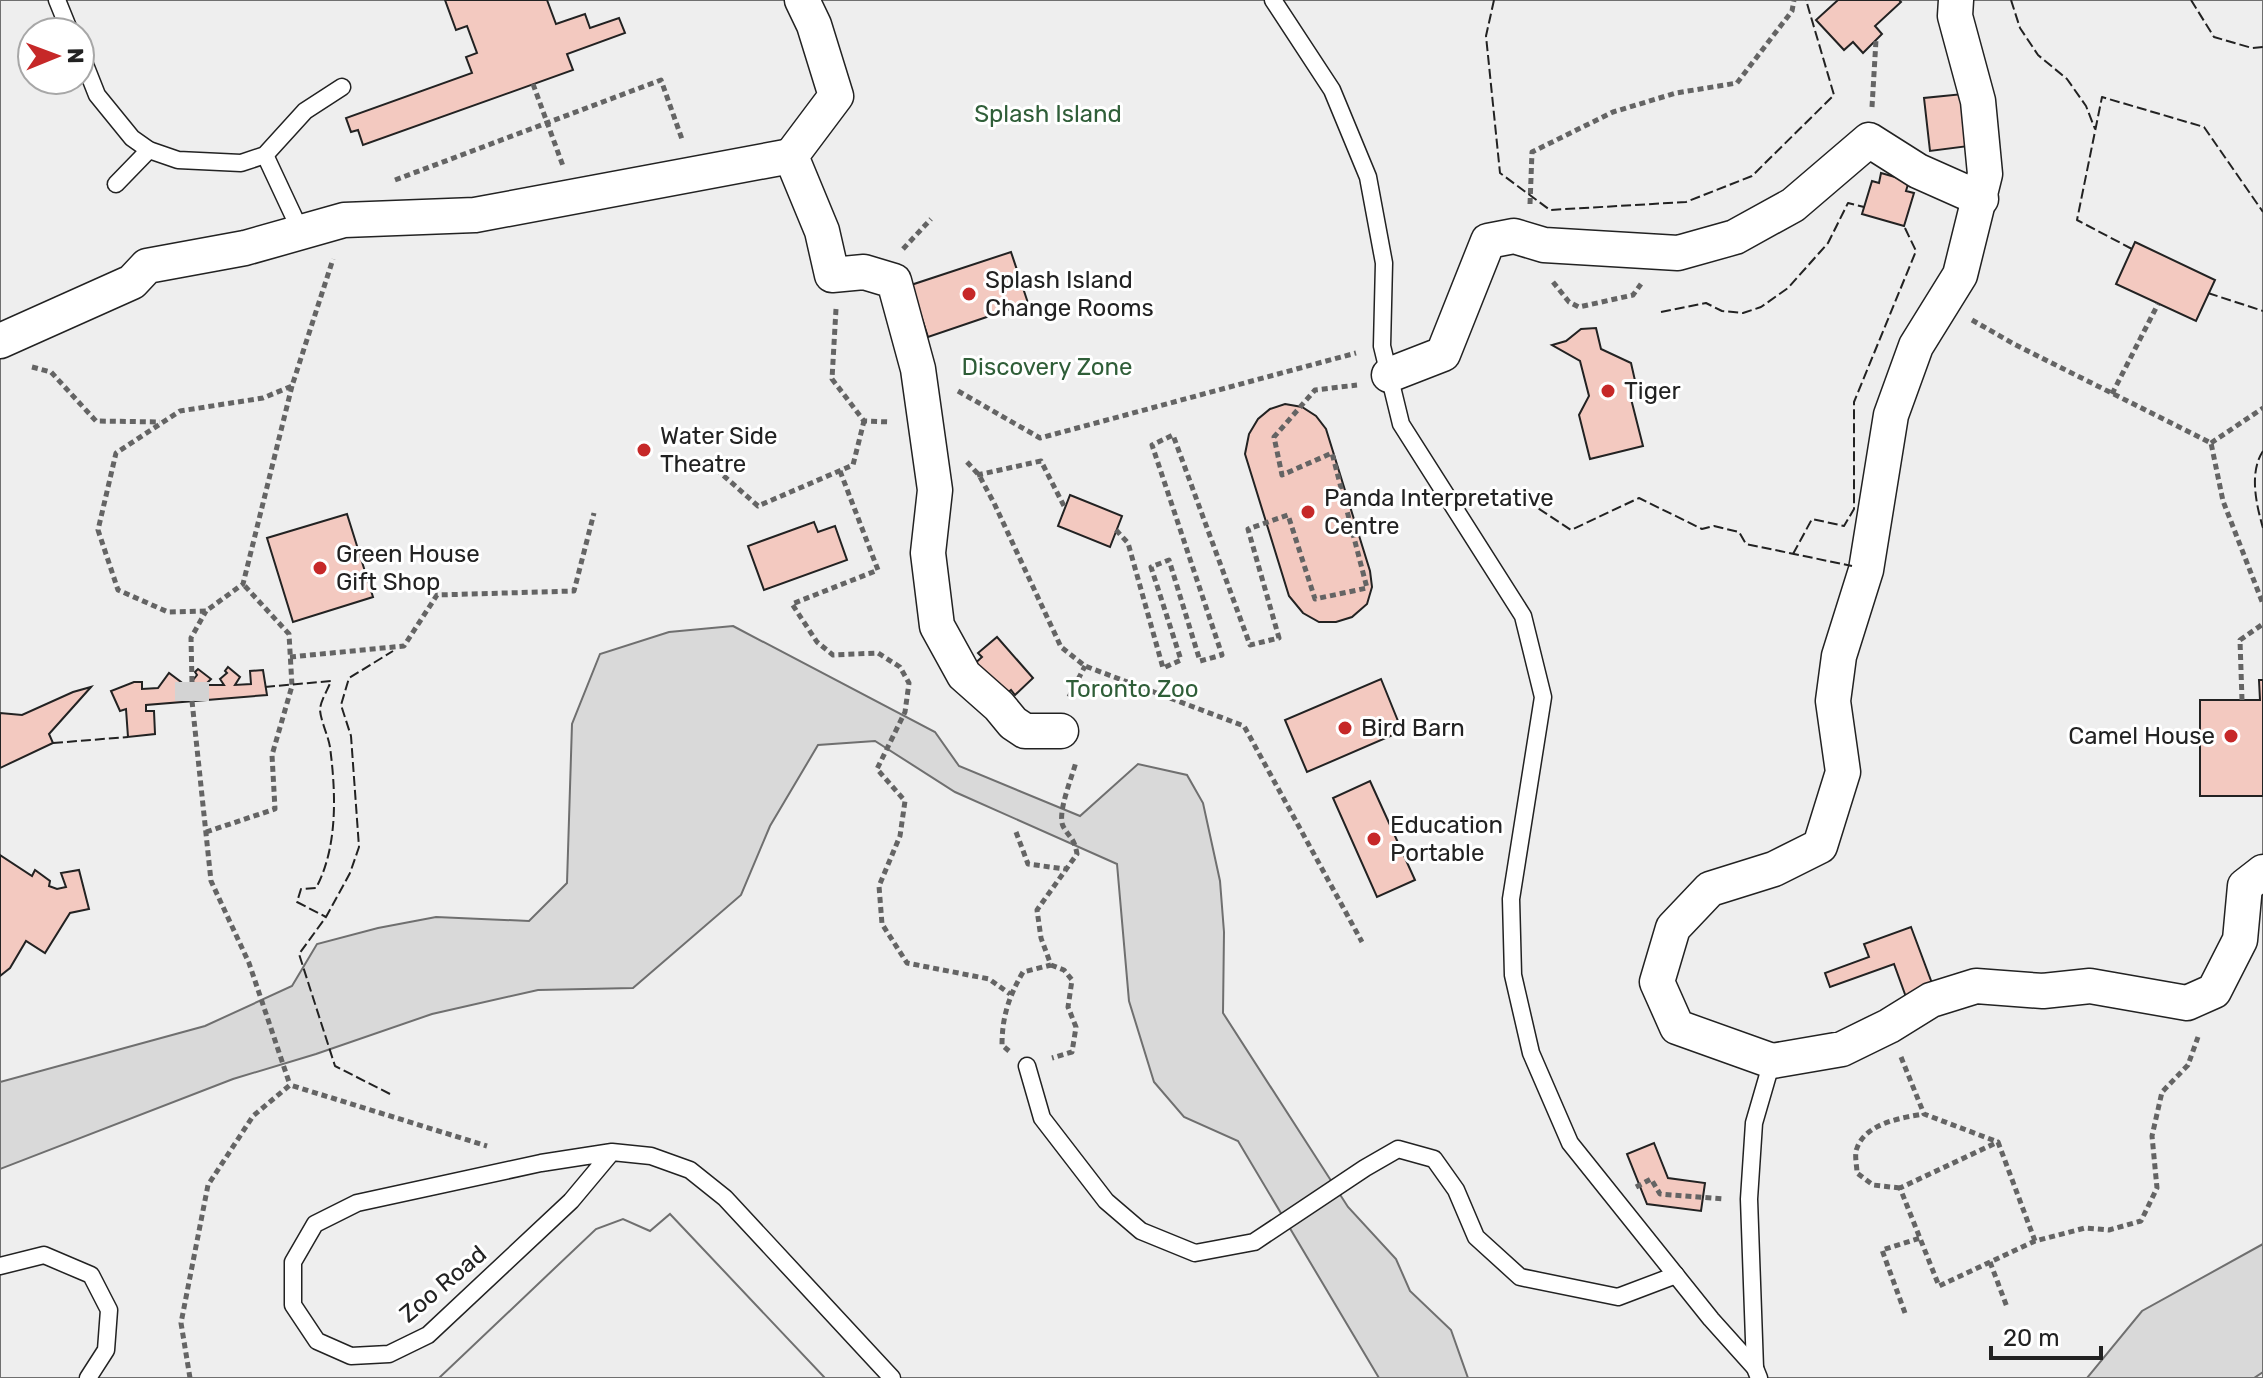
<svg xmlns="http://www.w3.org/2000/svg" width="2263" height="1378" font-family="Rubik,sans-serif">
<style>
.green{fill:#eee;stroke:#6f6f6f;stroke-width:2;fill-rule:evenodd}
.parking{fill:#ededed;stroke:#6f6f6f;stroke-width:2}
.water{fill:#d9d9d9;stroke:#6f6f6f;stroke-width:2}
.building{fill:#f3c9c0;stroke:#222;stroke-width:2}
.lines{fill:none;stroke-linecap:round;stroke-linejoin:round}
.street-tunnel{stroke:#d3d3d3;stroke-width:34;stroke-dasharray:34 17;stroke-linecap:butt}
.lane-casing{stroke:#222;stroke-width:19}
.street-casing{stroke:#222;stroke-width:37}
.path{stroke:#646464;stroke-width:5;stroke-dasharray:6 4;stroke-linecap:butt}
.lane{stroke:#fff;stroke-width:16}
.street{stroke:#fff;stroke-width:34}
.fence{stroke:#222;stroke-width:2;stroke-dasharray:10 4;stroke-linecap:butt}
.poi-dot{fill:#c62828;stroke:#fff;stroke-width:3}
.labels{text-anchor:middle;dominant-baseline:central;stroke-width:6;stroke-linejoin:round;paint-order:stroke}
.park-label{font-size:24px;fill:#2f5e38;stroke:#fff}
.poi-label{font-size:24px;fill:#222;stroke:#fff;text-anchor:start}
.street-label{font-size:24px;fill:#222;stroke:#fff}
</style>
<rect width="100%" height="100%" fill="#fff"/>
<path class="green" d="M0 0H2263V1378H0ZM32 32H80V80H32Z"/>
<path class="parking" d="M670 1214 825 1378H439L596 1229 623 1219 650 1231Z"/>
<g class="water">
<path d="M733 626 935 732 959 766 1080 816 1138 764 1187 775 1203 803 1220 881 1224 932 1223 1013 1348 1207 1396 1259 1410 1291 1451 1330 1468 1378H1379L1238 1141 1184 1117 1154 1082 1129 1001 1117 864 955 792 875 741 818 745 770 826 741 895 633 988 538 990 432 1014 316 1054 233 1079 0 1169V1082L205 1026 292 986 317 944 378 928 436 917 529 921 567 883 572 724 600 654 669 632Z"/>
<path d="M2263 1244V1372L2254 1378H2087L2142 1311Z"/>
</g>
<g class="building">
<path d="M445 0H547L556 24 585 14 590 28 619 18 625 33 567 54 573 70 363 145 358 130 351 132 346 118 472 73 466 57 477 53 467 26 456 30Z"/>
<path d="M1838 0H1899L1901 2 1875 26 1882 34 1863 53 1853 42 1844 50 1816 20Z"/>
<path d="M1963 94 1969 146 1930 151 1924 98Z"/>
<path d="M1881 173 1909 181 1906 191 1914 193 1904 226 1862 214 1872 181 1879 183Z"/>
<path d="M2135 242 2215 280 2196 321 2116 284Z"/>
<path d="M1011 252 1028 303 928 337 911 285Z"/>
<path d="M1596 328 1601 349 1631 363 1636 385 1628 387 1643 446 1590 459 1579 415 1589 396 1580 361 1552 345 1566 341 1581 329Z"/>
<path d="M1285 404 1302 407 1316 416 1326 429 1370 571 1372 587 1367 604 1352 617 1336 622H1319L1303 613 1289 596 1245 454 1249 434 1258 419 1270 409Z"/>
<path d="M1070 495 1122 516 1110 547 1058 526Z"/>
<path d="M347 514 373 597 293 622 267 538Z"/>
<path d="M814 522 818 532 835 526 847 560 764 590 748 546Z"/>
<path d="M997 637 1033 678 1015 695 1011 690 999 700 971 667 982 657 978 653Z"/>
<path d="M228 667 240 677 235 685 251 684 250 671 263 670 267 695 146 705V711H154L155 734 128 737 126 709 120 711 111 691 134 682H142V689L158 688 169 673 181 682 178 686 189 685 197 675 195 672 198 669 211 679 205 685H224L220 679 227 673 225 671Z"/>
<path d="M1381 679 1402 731 1307 772 1285 720Z"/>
<path d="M2259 680H2263V796H2200V700H2260Z"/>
<path d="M91 687 49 734 53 743 0 768V713L22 715 73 692Z"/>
<path d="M1370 781 1415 880 1377 897 1333 798Z"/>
<path d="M0 855 32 876 35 870 50 881 49 886 57 889 66 887 61 873 79 870 89 909 70 913 45 953 26 941 10 968 0 976Z"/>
<path d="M1911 927 1933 986 1906 997 1894 964 1830 987 1825 973 1869 957 1864 944Z"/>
<path d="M1654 1143 1668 1178 1705 1183 1701 1211 1647 1204 1627 1154Z"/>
</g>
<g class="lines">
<path class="street-tunnel" d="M192 682V701"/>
<g class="lane-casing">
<g id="lane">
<path d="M57 0 70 32"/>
<path d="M1273 0 1332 90 1368 177 1384 263 1382 346 1401 424 1523 616 1543 697 1511 899 1513 975 1531 1053 1570 1143 1711 1319 1755 1368 1759 1378"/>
<path d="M80 52 97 95 132 138 149 150 178 160 241 163 265 155 305 111 342 87"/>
<path d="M265 155 301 232"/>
<path d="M116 184 149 150"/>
<path d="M1027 1066 1042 1118 1106 1201 1141 1231 1195 1253 1254 1242 1365 1168 1398 1149 1434 1159 1456 1190 1476 1237 1520 1277 1618 1297 1676 1275"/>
<path d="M612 1152 571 1201 428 1335 389 1354 351 1356 317 1341 293 1305V1262L315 1224 357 1203 541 1163 612 1152 651 1156 690 1170 725 1198 892 1378"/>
<path d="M0 1266 44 1255 91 1275 109 1310 106 1350 88 1378"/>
<path d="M1755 1368 1749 1199 1754 1123 1772 1061"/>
</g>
</g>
<g class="street-casing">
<g id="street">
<path d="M802 0 814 25 836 96 791 156 822 231 832 275 864 272 894 281 918 369 935 490 928 553 937 626 964 675 999 706 1013 723 1025 731H1061"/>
<path d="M1956 0 1955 16 1978 101 1985 174 1960 275 1916 346 1891 415 1866 570 1839 656 1833 701 1843 772 1820 846 1774 869 1710 889 1673 928 1657 982 1677 1027 1772 1061 1842 1049 1889 1026 1931 1000 1976 986 2043 991 2090 986 2187 1003 2214 991 2240 940 2245 886 2263 872"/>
<path d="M0 341 132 282 147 266 245 248 344 220 475 215 791 156"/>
<path d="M1389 375 1443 354 1488 241 1514 236 1544 245 1678 253 1735 237 1793 205 1869 140 1918 171 1981 199"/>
</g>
</g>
<g class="path">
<path d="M533 84 563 166"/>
<path d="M1872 107 1876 40"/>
<path d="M395 180 661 80 683 142"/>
<path d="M1530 204 1532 152 1613 112 1676 93 1737 83 1792 11 1794 0"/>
<path d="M903 249 931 219"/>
<path d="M1553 282 1569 302 1579 307 1633 295 1641 284"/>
<path d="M836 309 832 379 864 421 891 422"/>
<path d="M1972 320 2014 344 2211 443 2223 501 2263 604"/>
<path d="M32 367 51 372 96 421 160 422"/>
<path d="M292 386 243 584 206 611 168 612 118 590 98 530 116 453 180 411 263 398 292 386 333 259"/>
<path d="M958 391 1040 438 1356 353"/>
<path d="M2112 394 2158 304"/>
<path d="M2211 443 2263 408"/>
<path d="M967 462 979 475 994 503 1061 647 1085 666 1244 726 1362 942"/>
<path d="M716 469 758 506 853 465 864 421"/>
<path d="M840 471 878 570 792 604 817 642 833 655 878 653 900 667 909 683 905 712 877 769 905 801 900 836 879 886 882 924 907 963 989 979 1010 994"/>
<path d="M977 475 1041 461 1065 508"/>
<path d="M1116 530 1128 543 1163 668 1181 660 1151 567 1169 560 1200 661 1222 655 1152 445 1173 435 1250 645 1279 638 1248 529 1288 515 1315 599 1367 588 1332 453 1282 475 1274 437 1315 390 1357 385"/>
<path d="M290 657 404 646 437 595 574 591 594 513"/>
<path d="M192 682 191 638 206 611"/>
<path d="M1069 697 1085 666"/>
<path d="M2242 700 2240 640 2263 624"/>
<path d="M192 701 211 881 249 963 290 1085"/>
<path d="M206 832 275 809 272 755 292 686 289 634 243 584"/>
<path d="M1016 832 1028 864 1065 869"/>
<path d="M1051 965 1064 970 1072 980 1068 1007 1076 1027 1072 1052 1052 1058"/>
<path d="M1009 1051 1002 1045C1002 1017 1009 996 1023 972L1051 965 1041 938 1037 910 1077 854C1074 837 1070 839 1063 826 1057 813 1072 777 1076 762"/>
<path d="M1901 1057 1924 1114 1998 1142"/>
<path d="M1636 1187 1651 1179 1660 1194 1724 1199"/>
<path d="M1900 1188 1873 1185 1857 1173C1857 1166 1854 1154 1857 1148 1866 1123 1901 1118 1923 1114"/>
<path d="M2035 1241 1998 1142 1900 1188 1939 1286 2035 1241 2085 1228 2109 1230 2141 1221 2157 1188 2152 1136 2162 1092 2188 1065 2198 1037"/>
<path d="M1990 1262 2007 1307"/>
<path d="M1905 1313 1882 1250 1920 1238"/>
<path d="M190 1378 181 1323 208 1185 253 1116 290 1085 487 1146"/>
</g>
<use href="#lane" class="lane"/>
<use href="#street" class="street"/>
<g class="fence">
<path d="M1494 0 1486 36 1500 173 1550 210 1686 202 1752 176 1834 95 1806 0"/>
<path d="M2011 0 2020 28 2038 55 2067 79 2086 106 2095 129"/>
<path d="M2191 0 2214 37 2252 48 2263 47"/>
<path d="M2132 249 2077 220 2102 97 2204 127 2263 212"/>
<path d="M2208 293 2263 311"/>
<path d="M1661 312 1706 303 1722 311 1743 313 1761 307 1788 288 1828 243 1848 203 1864 207"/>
<path d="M2263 451C2249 472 2256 504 2263 528"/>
<path d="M1527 501 1571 530 1639 498 1702 529 1714 526 1739 532 1746 544 1852 566"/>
<path d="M1793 554 1812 519 1844 526 1854 509V402L1916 251 1904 226"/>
<path d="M265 687 331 681C328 689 320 702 320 710 321 722 328 735 330 747 336 793 338 847 316 888L301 889 297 902 326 917"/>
<path d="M53 743 128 737"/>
<path d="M390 1094 335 1066 299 954 326 917 350 873 359 847 351 736 341 705 349 678 393 651"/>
</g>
</g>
<g class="poi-dot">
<circle cx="969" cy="294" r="8"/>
<circle cx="1608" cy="391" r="8"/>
<circle cx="644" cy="450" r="8"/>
<circle cx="1308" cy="512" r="8"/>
<circle cx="320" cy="568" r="8"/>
<circle cx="1345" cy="728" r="8"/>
<circle cx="2231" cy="736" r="8"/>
<circle cx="1374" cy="839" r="8"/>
</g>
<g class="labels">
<g class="park-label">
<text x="1048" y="114">Splash Island</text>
<text x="1047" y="367">Discovery Zone</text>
<text x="1132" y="689">Toronto Zoo</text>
</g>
<g class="poi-label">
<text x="985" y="280">Splash Island<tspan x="985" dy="28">Change Rooms</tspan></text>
<text x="1624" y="391">Tiger</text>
<text x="660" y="436">Water Side<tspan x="660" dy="28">Theatre</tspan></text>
<text x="1324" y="498">Panda Interpretative<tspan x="1324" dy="28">Centre</tspan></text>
<text x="336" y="554">Green House<tspan x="336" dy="28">Gift Shop</tspan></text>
<text x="1361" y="728">Bird Barn</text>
<text x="2215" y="736" text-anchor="end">Camel House</text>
<text x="1390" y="825">Education<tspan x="1390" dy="28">Portable</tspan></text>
</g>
<g class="street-label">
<text transform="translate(443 1284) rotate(-40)">Zoo Road</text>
</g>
</g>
<g transform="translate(56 56) rotate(89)"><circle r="38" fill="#ffffff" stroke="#a7a7a7" stroke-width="2"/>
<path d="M0-6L14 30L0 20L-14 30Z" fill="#c62828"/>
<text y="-12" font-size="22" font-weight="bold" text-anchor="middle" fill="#222222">N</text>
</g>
<path d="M1991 1346v12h110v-12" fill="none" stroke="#222222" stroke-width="4"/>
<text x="2003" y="1346" font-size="24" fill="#222222" stroke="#ffffff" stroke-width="6" paint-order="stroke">20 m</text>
</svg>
